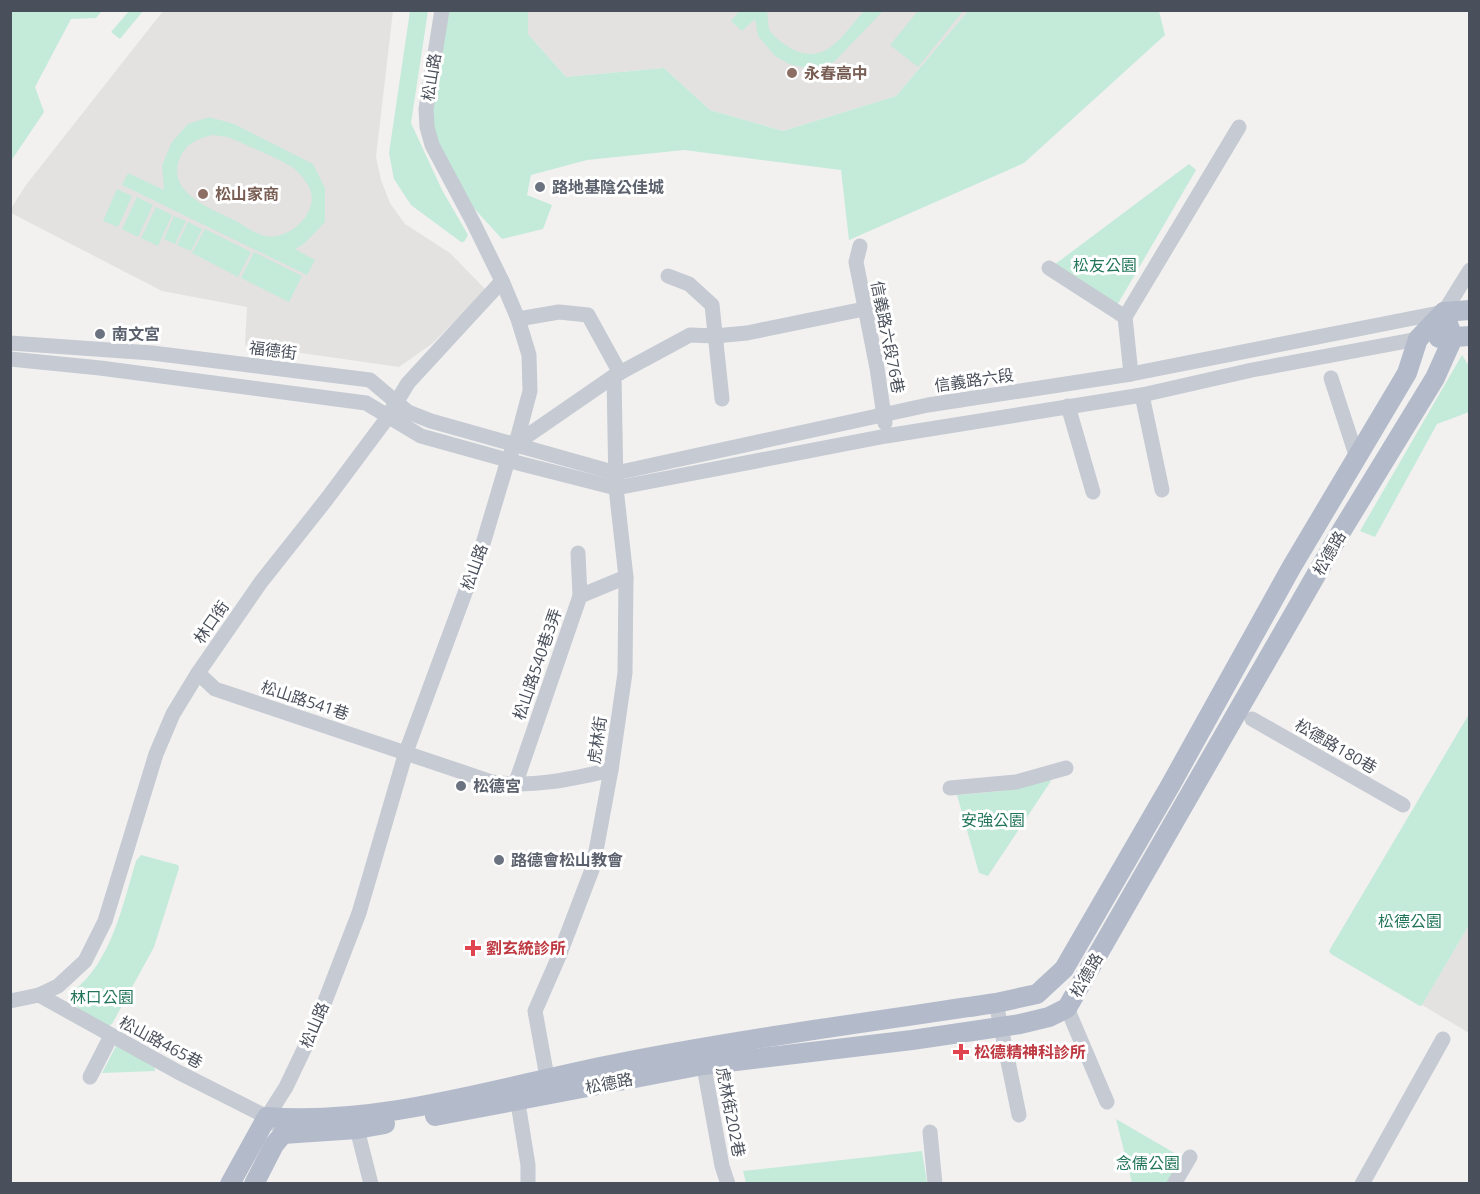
<svg xmlns="http://www.w3.org/2000/svg" width="1480" height="1194" font-family="'Open Sans','Noto Sans TC',sans-serif">
<style>
.education{fill:#e3e2e1}
.green{fill:#c4eada;fill-rule:evenodd}
.lines{fill:none;stroke-linecap:round;stroke-linejoin:round}
.minor{stroke:#c5cad3;stroke-width:15}
.major{stroke:#b3bbcb;stroke-width:20}
.education-dot{fill:#8d6e63;stroke:#fff;stroke-width:2}
.worship-dot{fill:#6b7280;stroke:#fff;stroke-width:2}
.health-dot{fill:#e0444e;stroke:#fff;stroke-width:2}
.labels{text-anchor:middle;dominant-baseline:central;stroke-width:6;stroke-linejoin:round;paint-order:stroke}
.education-label{font-size:16px;font-weight:bold;fill:#785e54;stroke:#fff;text-anchor:start}
.street-label{font-size:16px;fill:#4a505b;stroke:#fff}
.worship-label{font-size:16px;font-weight:bold;fill:#5b616d;stroke:#fff;text-anchor:start}
.park-label{font-size:16px;fill:#22755a;stroke:#fff}
.health-label{font-size:16px;font-weight:bold;fill:#be3a42;stroke:#fff;text-anchor:start}
</style>
<rect width="100%" height="100%" fill="#f2f1f0"/>
<g class="education">
<path d="M163 11H393L376 157 381 180 390 203 405 224 450 253 486 290 433 343 399 367 245 345 247 307 162 291 11 213 10 210 26 185Z"/>
<path d="M528 11H968L896 96 783 131 710 110 664 68 566 77 528 34Z"/>
<path d="M1469 925V1033L1422 1005Z"/>
</g>
<g class="green">
<path d="M11 10 102 11 96 18 71 19 35 87 44 112 11 161Z"/>
<path d="M740 10 767 11 769 30C784 48 810 64 832 46 844 37 854 22 864 11H883L834 62 819 67 806 68 789 64 775 56 758 36 755 19 742 31 731 21Z"/>
<path d="M129 11H143L120 39 111 32Z"/>
<path d="M410 11H428L411 123 442 190 468 235 464 242H461L411 205 394 179 389 153Z"/>
<path d="M445 11H528V34L566 77 664 68 710 110 783 131 896 96 968 11H1159L1165 35 1024 163 849 240 841 170 684 150 587 160 531 175 527 195 552 205 543 229 502 239 471 205 436 145 429 109Z"/>
<path d="M918 11H963L918 67 890 45Z"/>
<path d="M209 117 234 124 313 164 325 188V222L304 244 295 249 315 260 307 275 122 185 128 173 164 190 162 165 172 142 188 124ZM212 135C218 136 225 136 230 138 242 143 289 163 296 170 301 175 310 186 311 192 317 216 287 241 265 236 255 234 245 226 236 221 212 209 165 193 180 158 186 143 198 139 212 135Z"/>
<path d="M1189 164 1196 170 1116 307 1050 268Z"/>
<path d="M117 189 132 196 118 227 103 221Z"/>
<path d="M137 197 153 205 138 237 122 229Z"/>
<path d="M156 207 172 215 158 246 141 238Z"/>
<path d="M174 216 186 221 175 244 164 239Z"/>
<path d="M188 222 202 229 191 251 177 245Z"/>
<path d="M205 229 251 252 238 277 192 253Z"/>
<path d="M254 252 302 276 289 302 241 278Z"/>
<path d="M1462 355 1469 366V412L1437 424 1375 537 1360 531Z"/>
<path d="M1469 714V925L1422 1005 1420 1006 1331 954 1329 951Z"/>
<path d="M1047 777 1051 781 988 876 979 873 957 795 1002 791Z"/>
<path d="M141 855 178 865 179 868 154 947 112 1024 108 1026C94 1018 69 1010 73 991 111 963 123 904 136 861Z"/>
<path d="M116 1046 154 1065 155 1071 102 1073Z"/>
<path d="M1116 1119 1183 1158 1169 1183H1132Z"/>
<path d="M922 1151 927 1183H746L743 1171Z"/>
</g>
<g class="lines">
<g class="minor">
<path d="M860 246 856 262 877 368 885 423"/>
<path d="M1049 268 1125 317"/>
<path d="M668 276 689 284 712 305 722 399"/>
<path d="M518 319 559 312 588 315 620 373"/>
<path d="M10 343 152 353 370 380 408 412 431 421 616 473 928 405 1131 374 1444 312 1470 270"/>
<path d="M10 359 100 368 366 403 421 436 522 464 616 488 886 436 1142 395 1252 370 1418 339"/>
<path d="M1131 374 1125 317 1239 127"/>
<path d="M1331 378 1357 458"/>
<path d="M1142 395 1162 490"/>
<path d="M1068 406 1093 492"/>
<path d="M514 445 614 376 690 335 715 336 747 333 864 309"/>
<path d="M580 596 626 577"/>
<path d="M198 673 215 689 492 782C534 788 571 779 611 770"/>
<path d="M1252 719 1403 805"/>
<path d="M515 785 580 596 578 553"/>
<path d="M950 788 1016 782 1066 768"/>
<path d="M39 995 178 1072 267 1117 273 1123"/>
<path d="M10 1001 39 995 58 986 85 961 105 921 156 754 173 714 198 673 261 582 326 500 385 421 408 383 502 281"/>
<path d="M996 1003 1019 1115"/>
<path d="M1067 1008 1107 1102"/>
<path d="M702 1056 722 1166 728 1184"/>
<path d="M90 1077 111 1036"/>
<path d="M549 1088 535 1011 559 956 593 867 611 770 625 673 626 577 616 488 614 376"/>
<path d="M516 1091 528 1165V1184"/>
<path d="M267 1117 286 1087 317 1022 359 913 406 752 482 547 508 460 518 436 530 391 529 355 518 319 502 281 473 222 432 145 427 127 426 109 442 10"/>
<path d="M357 1129 371 1184"/>
<path d="M930 1132 935 1184"/>
<path d="M1174 1184 1190 1157"/>
<path d="M1362 1184 1443 1039"/>
</g>
<g class="major">
<path d="M1444 312 1470 310"/>
<path d="M1439 338 1470 336"/>
<path d="M435 1116 703 1065 912 1040 1020 1024 1049 1017 1067 1008 1339 535 1435 378 1453 338 1444 312"/>
<path d="M230 1184 267 1117C383 1126 502 1086 615 1064 741 1039 869 1022 996 1003L1037 994 1064 969 1170 786 1291 568 1407 373 1418 339 1444 312"/>
<path d="M254 1184 274 1145 283 1134 357 1129 385 1124"/>
</g>
</g>
<g class="education-dot">
<circle cx="792" cy="73" r="6"/>
<circle cx="203" cy="194" r="6"/>
</g>
<g class="worship-dot">
<circle cx="540" cy="187" r="6"/>
<circle cx="100" cy="334" r="6"/>
<circle cx="461" cy="786" r="6"/>
<circle cx="499" cy="860" r="6"/>
</g>
<g class="health-dot">
<path d="M470 939h6v6h6v6h-6v6h-6v-6h-6v-6h6z"/>
<path d="M958 1043h6v6h6v6h-6v6h-6v-6h-6v-6h6z"/>
</g>
<g class="labels">
<g class="education-label">
<text x="804" y="73">永春高中</text>
<text x="215" y="194">松山家商</text>
</g>
<g class="street-label">
<text transform="translate(431 77) rotate(-81)">松山路</text>
<text transform="translate(888 337) rotate(79)">信義路六段76巷</text>
<text transform="translate(273 350) rotate(7)">福德街</text>
<text transform="translate(974 380) rotate(-8)">信義路六段</text>
<text transform="translate(1329 553) rotate(-60)">松德路</text>
<text transform="translate(474 567) rotate(-70)">松山路</text>
<text transform="translate(211 622) rotate(-55)">林口街</text>
<text transform="translate(537 664) rotate(-71)">松山路540巷3弄</text>
<text transform="translate(305 700) rotate(18)">松山路541巷</text>
<text transform="translate(597 740) rotate(-82)">虎林街</text>
<text transform="translate(1336 746) rotate(30)">松德路180巷</text>
<text transform="translate(1086 975) rotate(-60)">松德路</text>
<text transform="translate(314 1025) rotate(-67)">松山路</text>
<text transform="translate(161 1042) rotate(28)">松山路465巷</text>
<text transform="translate(609 1083) rotate(-11)">松德路</text>
<text transform="translate(731 1112) rotate(79)">虎林街202巷</text>
</g>
<g class="worship-label">
<text x="552" y="187">路地基陰公佳城</text>
<text x="112" y="334">南文宮</text>
<text x="473" y="786">松德宮</text>
<text x="511" y="860">路德會松山教會</text>
</g>
<g class="park-label">
<text x="1105" y="265">松友公園</text>
<text x="993" y="820">安強公園</text>
<text x="1410" y="921">松德公園</text>
<text x="102" y="997">林口公園</text>
<text x="1148" y="1163">念儒公園</text>
</g>
<g class="health-label">
<text x="486" y="948">劉玄統診所</text>
<text x="974" y="1052">松德精神科診所</text>
</g>
</g>
<rect width="1480" height="1194" fill="none" stroke="#4a505b" stroke-width="24"/>
</svg>
